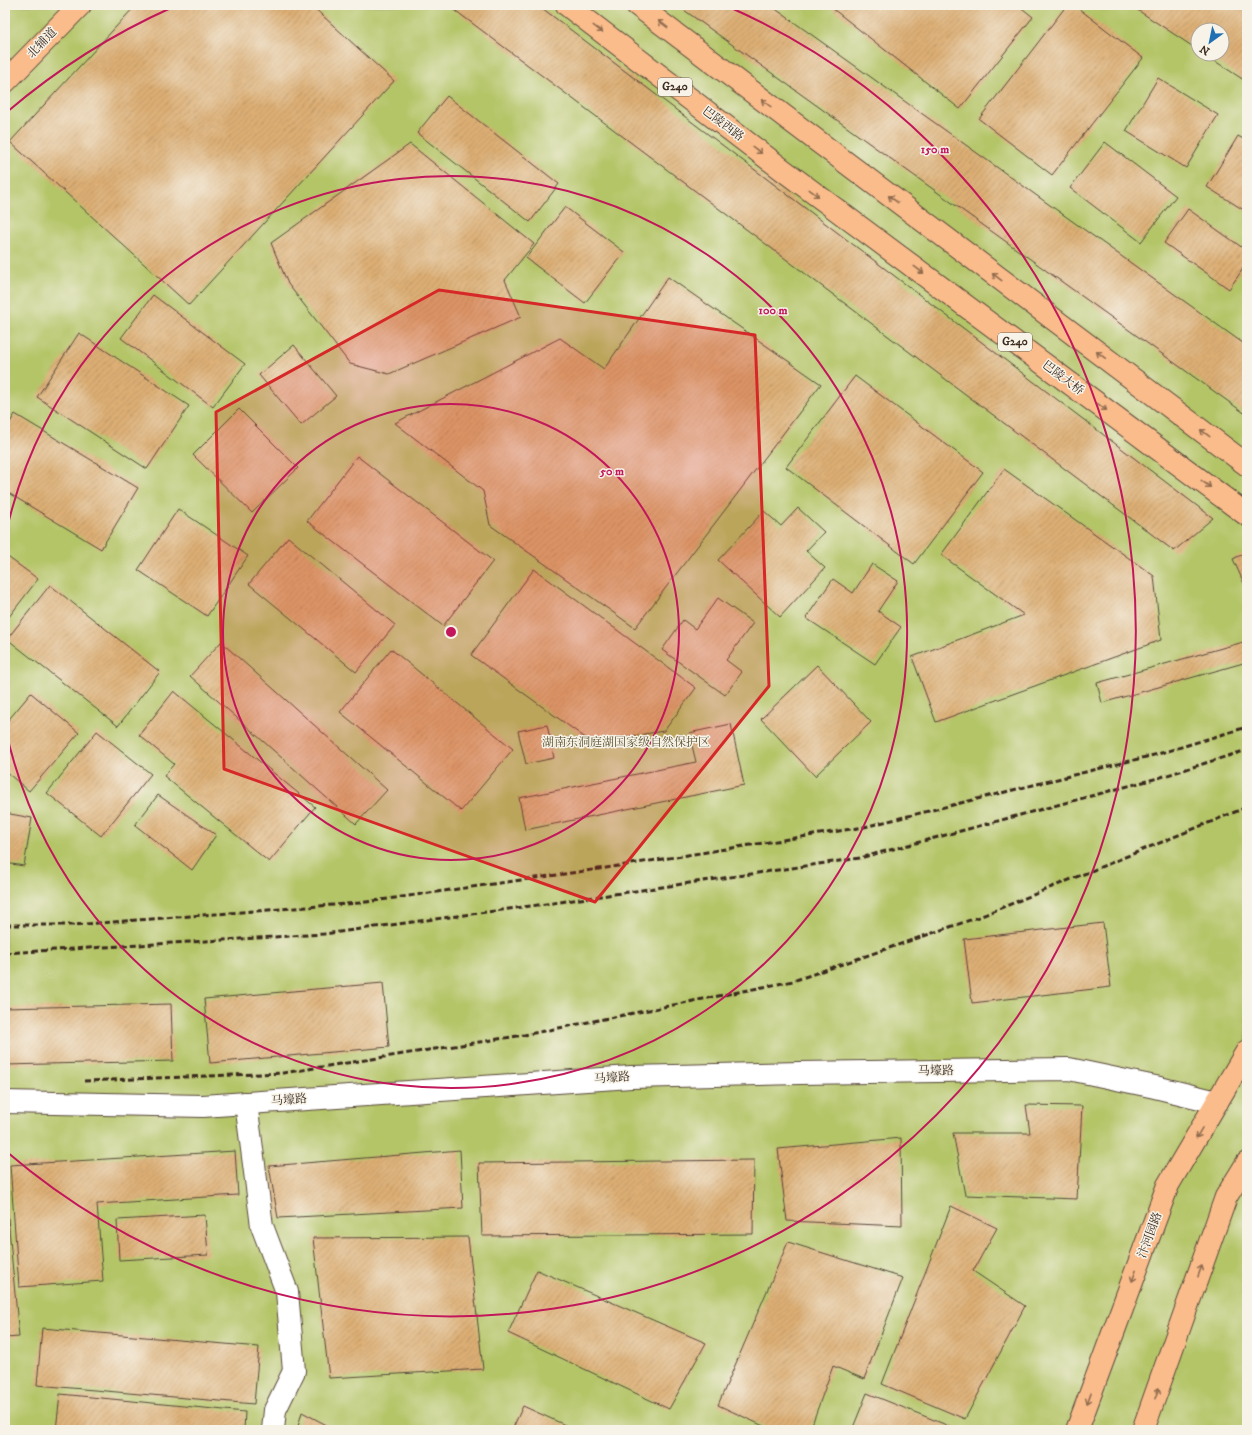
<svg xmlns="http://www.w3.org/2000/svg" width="1252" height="1435" font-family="'IM FELL DW Pica','Noto Serif SC',serif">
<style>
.green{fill:#b4c568;stroke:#787843;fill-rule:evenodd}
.building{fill:url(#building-hatch)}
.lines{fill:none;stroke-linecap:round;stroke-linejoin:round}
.minor-casing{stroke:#574639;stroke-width:24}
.major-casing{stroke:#574639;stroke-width:24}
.minor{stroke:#fff;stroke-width:22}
.major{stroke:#fabc8b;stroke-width:22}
.rail{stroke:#3b2a1e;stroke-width:3;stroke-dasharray:6 3;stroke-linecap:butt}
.oneway{stroke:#916c4f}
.marked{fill:#d62828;fill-opacity:0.2;stroke:#d62828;stroke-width:3;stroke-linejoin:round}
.ring{fill:none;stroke:#c2185b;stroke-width:2}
.labels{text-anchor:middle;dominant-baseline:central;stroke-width:3;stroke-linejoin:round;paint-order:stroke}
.shield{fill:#f7f3e8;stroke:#73665b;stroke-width:1}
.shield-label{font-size:11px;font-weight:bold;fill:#3b2a1e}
.street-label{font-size:12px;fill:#3b2a1e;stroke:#f7f3e8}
.park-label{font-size:12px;fill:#595130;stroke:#f7f3e8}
.centre{fill:#c2185b;stroke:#f7f3e8;stroke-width:2}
.ring-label{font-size:12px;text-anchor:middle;font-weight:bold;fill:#c2185b;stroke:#f7f3e8;stroke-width:3;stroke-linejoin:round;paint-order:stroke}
</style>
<defs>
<pattern id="building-hatch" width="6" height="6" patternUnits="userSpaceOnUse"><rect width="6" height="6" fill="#ddaf75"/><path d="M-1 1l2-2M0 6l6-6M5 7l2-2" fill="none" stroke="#b48f5f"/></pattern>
</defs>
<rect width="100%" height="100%" fill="#f7f3e8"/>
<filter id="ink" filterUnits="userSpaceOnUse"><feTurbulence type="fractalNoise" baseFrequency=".025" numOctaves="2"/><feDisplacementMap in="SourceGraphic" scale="8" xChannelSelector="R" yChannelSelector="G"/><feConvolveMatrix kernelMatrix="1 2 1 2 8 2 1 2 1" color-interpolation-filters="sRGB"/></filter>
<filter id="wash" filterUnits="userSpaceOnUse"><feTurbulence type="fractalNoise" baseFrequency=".012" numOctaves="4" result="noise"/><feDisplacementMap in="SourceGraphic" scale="16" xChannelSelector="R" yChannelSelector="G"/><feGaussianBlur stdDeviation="0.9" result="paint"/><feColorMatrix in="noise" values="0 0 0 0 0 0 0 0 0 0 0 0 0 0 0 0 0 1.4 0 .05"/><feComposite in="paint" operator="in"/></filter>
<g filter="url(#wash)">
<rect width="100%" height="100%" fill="#f5e5d0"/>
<path class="green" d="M5 5H1247V1430H5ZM1198 30H1222V54H1198Z"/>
<g id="blocks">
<g class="building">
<path d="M136 5H311L394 81 189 305 10 142Z"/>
<path d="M448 5H538L1213 518 1174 551Z"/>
<path d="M677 5H770L1247 346V415Z"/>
<path d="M828 5H1018L1033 17 960 109Z"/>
<path d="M1067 5H1074L1143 58 1052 175 979 119Z"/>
<path d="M1130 5H1247V82L1204 54H1222V30H1198V50Z"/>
<path d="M1158 78 1218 115 1186 168 1126 131Z"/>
<path d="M447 96 559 184 530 222 417 133Z"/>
<path d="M1238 136 1247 141V212L1207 187Z"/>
<path d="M1105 142 1176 196 1141 242 1070 188Z"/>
<path d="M410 144 534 244 505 280 521 317 389 374 350 364 288 284 271 243Z"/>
<path d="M565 207 624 252 585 303 526 258Z"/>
<path d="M1188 209 1247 251V263L1229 289 1164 243Z"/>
<path d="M668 277 821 384 635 628 490 525 483 491 395 423 560 338 604 369Z"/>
<path d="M153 295 245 364 213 407 121 338Z"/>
<path d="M79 333 189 406 147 469 37 397Z"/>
<path d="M294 345 336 396 301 425 259 375Z"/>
<path d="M855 376 983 472 914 564 786 467Z"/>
<path d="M239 409 298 468 252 513 193 455Z"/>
<path d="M15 414 138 488 101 549 5 491V431Z"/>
<path d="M357 456 493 561 443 626 307 521Z"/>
<path d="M1004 469 1154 576 1161 640 936 722 912 657 1024 615 941 555Z"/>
<path d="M798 508 824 532 806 551 825 568 780 617 718 560 764 511 781 526Z"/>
<path d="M178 509 248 556 207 616 138 570Z"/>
<path d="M288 537 395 625 356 672 249 584Z"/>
<path d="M1247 552V590L1233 559Z"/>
<path d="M5 555 38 579 5 622Z"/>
<path d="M872 564 898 581 878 611 901 627 875 664 806 618 833 579 853 593Z"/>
<path d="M534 569 696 688 664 731 591 742 471 655Z"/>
<path d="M50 585 160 672 118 726 7 639Z"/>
<path d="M718 598 753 623 726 660 742 672 725 695 662 650 683 620 695 629Z"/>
<path d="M1247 641V662L1102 703 1097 683Z"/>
<path d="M221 642 387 790 356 824 190 676Z"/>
<path d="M391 649 513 749 461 811 340 712Z"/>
<path d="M817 665 871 722 815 776 761 719Z"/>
<path d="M174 691 315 807 269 862 164 776 174 764 139 735Z"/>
<path d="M31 693 79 733 29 791 5 771V724Z"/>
<path d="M731 724 744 785 525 830 519 798 696 762 689 733Z"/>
<path d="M547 725 554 758 526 764 518 731Z"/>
<path d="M97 731 151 774 101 836 47 793Z"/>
<path d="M158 795 216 835 192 870 135 825Z"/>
<path d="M5 813 32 818 24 866 5 863Z"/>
<path d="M1103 923 1111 987 972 1003 964 939Z"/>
<path d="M383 983 389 1047 210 1063 204 999Z"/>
<path d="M171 1004 173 1061 5 1065V1008Z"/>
<path d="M1026 1105 1082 1106 1077 1199 965 1195 953 1133H1030Z"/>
<path d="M901 1138 902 1226 787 1221 778 1149Z"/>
<path d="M460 1150 463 1208 278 1218 269 1166Z"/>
<path d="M235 1151 238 1195 97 1204 103 1281 19 1287 10 1165Z"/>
<path d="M754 1160 753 1234 482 1236 479 1163Z"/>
<path d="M5 1196H6L19 1337 5 1338Z"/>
<path d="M951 1206 997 1228 973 1271 1025 1306 965 1419 882 1384Z"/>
<path d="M205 1215 208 1255 119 1260 117 1220Z"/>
<path d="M468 1237 483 1369 329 1378 313 1238Z"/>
<path d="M788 1242 903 1278 864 1379 833 1366 810 1430H772L718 1405Z"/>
<path d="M537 1270 706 1343 669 1409 508 1333Z"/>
<path d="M42 1328 259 1347 254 1404 37 1385Z"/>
<path d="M867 1393 959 1430H852Z"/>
<path d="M60 1394 245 1412 244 1430H56Z"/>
<path d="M523 1406 576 1430H512Z"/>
<path d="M302 1412 336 1430H297Z"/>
</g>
</g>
</g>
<g filter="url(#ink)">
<use href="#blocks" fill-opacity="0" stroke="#574639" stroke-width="1"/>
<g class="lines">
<g class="minor-casing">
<g id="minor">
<path d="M5 1102 203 1106 631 1077 800 1073 1069 1069 1155 1087 1217 1102"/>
<path d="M246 1103 262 1226 287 1292 294 1371 275 1410 273 1430"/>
</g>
</g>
<g class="major-casing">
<g id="major">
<path d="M567 5 783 170 1247 515"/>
<path d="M637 5 1247 465"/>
<path d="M5 82 80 5"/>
<path d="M1077 1430 1168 1185 1247 1051"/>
<path d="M1143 1430 1226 1197 1247 1163"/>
</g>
</g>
<use href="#minor" class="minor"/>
<use href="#major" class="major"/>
<g class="rail">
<path d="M5 925H73L359 903 606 868 864 827 1158 754 1247 727"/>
<path d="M5 953 324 934 553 903 860 858 1158 778 1247 750"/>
<path d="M84 1081 283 1073 524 1035 793 981 979 917 1247 807"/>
</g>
</g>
<defs><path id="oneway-shaft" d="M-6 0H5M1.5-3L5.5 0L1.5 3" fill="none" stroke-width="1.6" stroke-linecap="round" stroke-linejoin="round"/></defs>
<g class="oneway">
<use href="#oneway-shaft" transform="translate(663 24) rotate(-143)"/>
<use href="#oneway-shaft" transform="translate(598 29) rotate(37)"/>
<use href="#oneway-shaft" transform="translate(766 103) rotate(-143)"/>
<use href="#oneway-shaft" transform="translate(757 150) rotate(37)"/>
<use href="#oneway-shaft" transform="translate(814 193) rotate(37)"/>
<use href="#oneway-shaft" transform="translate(893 199) rotate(-143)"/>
<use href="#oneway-shaft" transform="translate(919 270) rotate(37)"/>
<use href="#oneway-shaft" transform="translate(997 277) rotate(-143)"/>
<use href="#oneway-shaft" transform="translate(1101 355) rotate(-143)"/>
<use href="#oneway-shaft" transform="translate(1102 407) rotate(37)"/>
<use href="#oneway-shaft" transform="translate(1205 433) rotate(-143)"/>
<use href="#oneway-shaft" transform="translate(1206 484) rotate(37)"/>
<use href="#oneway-shaft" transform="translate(1199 1133) rotate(120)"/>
<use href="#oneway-shaft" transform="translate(1200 1271) rotate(-70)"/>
<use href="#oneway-shaft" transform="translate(1134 1276) rotate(110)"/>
<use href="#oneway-shaft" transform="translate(1157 1393) rotate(-70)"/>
<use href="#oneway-shaft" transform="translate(1089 1398) rotate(110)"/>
</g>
</g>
<path class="marked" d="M439 290 755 335 769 686 595 902 224 769 216 412Z"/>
<g class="ring">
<circle cx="451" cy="632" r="228"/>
<path d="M6 533A456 456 0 1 1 6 731"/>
<path d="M7 112A684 684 0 0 1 173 7M729 7A684 684 0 1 1 7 1152"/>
</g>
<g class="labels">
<g class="shield">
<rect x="658" y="78" width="34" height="18" rx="3"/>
<rect x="998" y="333" width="34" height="18" rx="3"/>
</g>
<g class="shield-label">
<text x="675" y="87">G240</text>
<text x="1015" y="342">G240</text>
</g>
<g class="street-label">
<text transform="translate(42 43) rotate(-46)">北辅道</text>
<text transform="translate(723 124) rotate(37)">巴陵西路</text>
<text transform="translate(1063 378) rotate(37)">巴陵大桥</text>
<text transform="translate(936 1071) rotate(-1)">马壕路</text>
<text transform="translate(612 1078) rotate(-4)">马壕路</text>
<text transform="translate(289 1100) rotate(-4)">马壕路</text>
<text transform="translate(1150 1235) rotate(-70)">汴河园路</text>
</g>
<g class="park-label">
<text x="626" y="742">湖南东洞庭湖国家级自然保护区</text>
</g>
</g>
<circle cx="451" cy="632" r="6" class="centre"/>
<g class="ring-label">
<text x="935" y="153">150 m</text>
<text x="773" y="314">100 m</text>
<text x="612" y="475">50 m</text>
</g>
<rect width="1252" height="1435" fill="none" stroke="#f7f3e8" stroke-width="20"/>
<g transform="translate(1210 42) rotate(213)"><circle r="19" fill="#f7f3e8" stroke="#aca397"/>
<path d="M0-3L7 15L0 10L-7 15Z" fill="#1f6fb2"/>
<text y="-6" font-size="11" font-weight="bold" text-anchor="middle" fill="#3b2a1e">N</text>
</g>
</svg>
